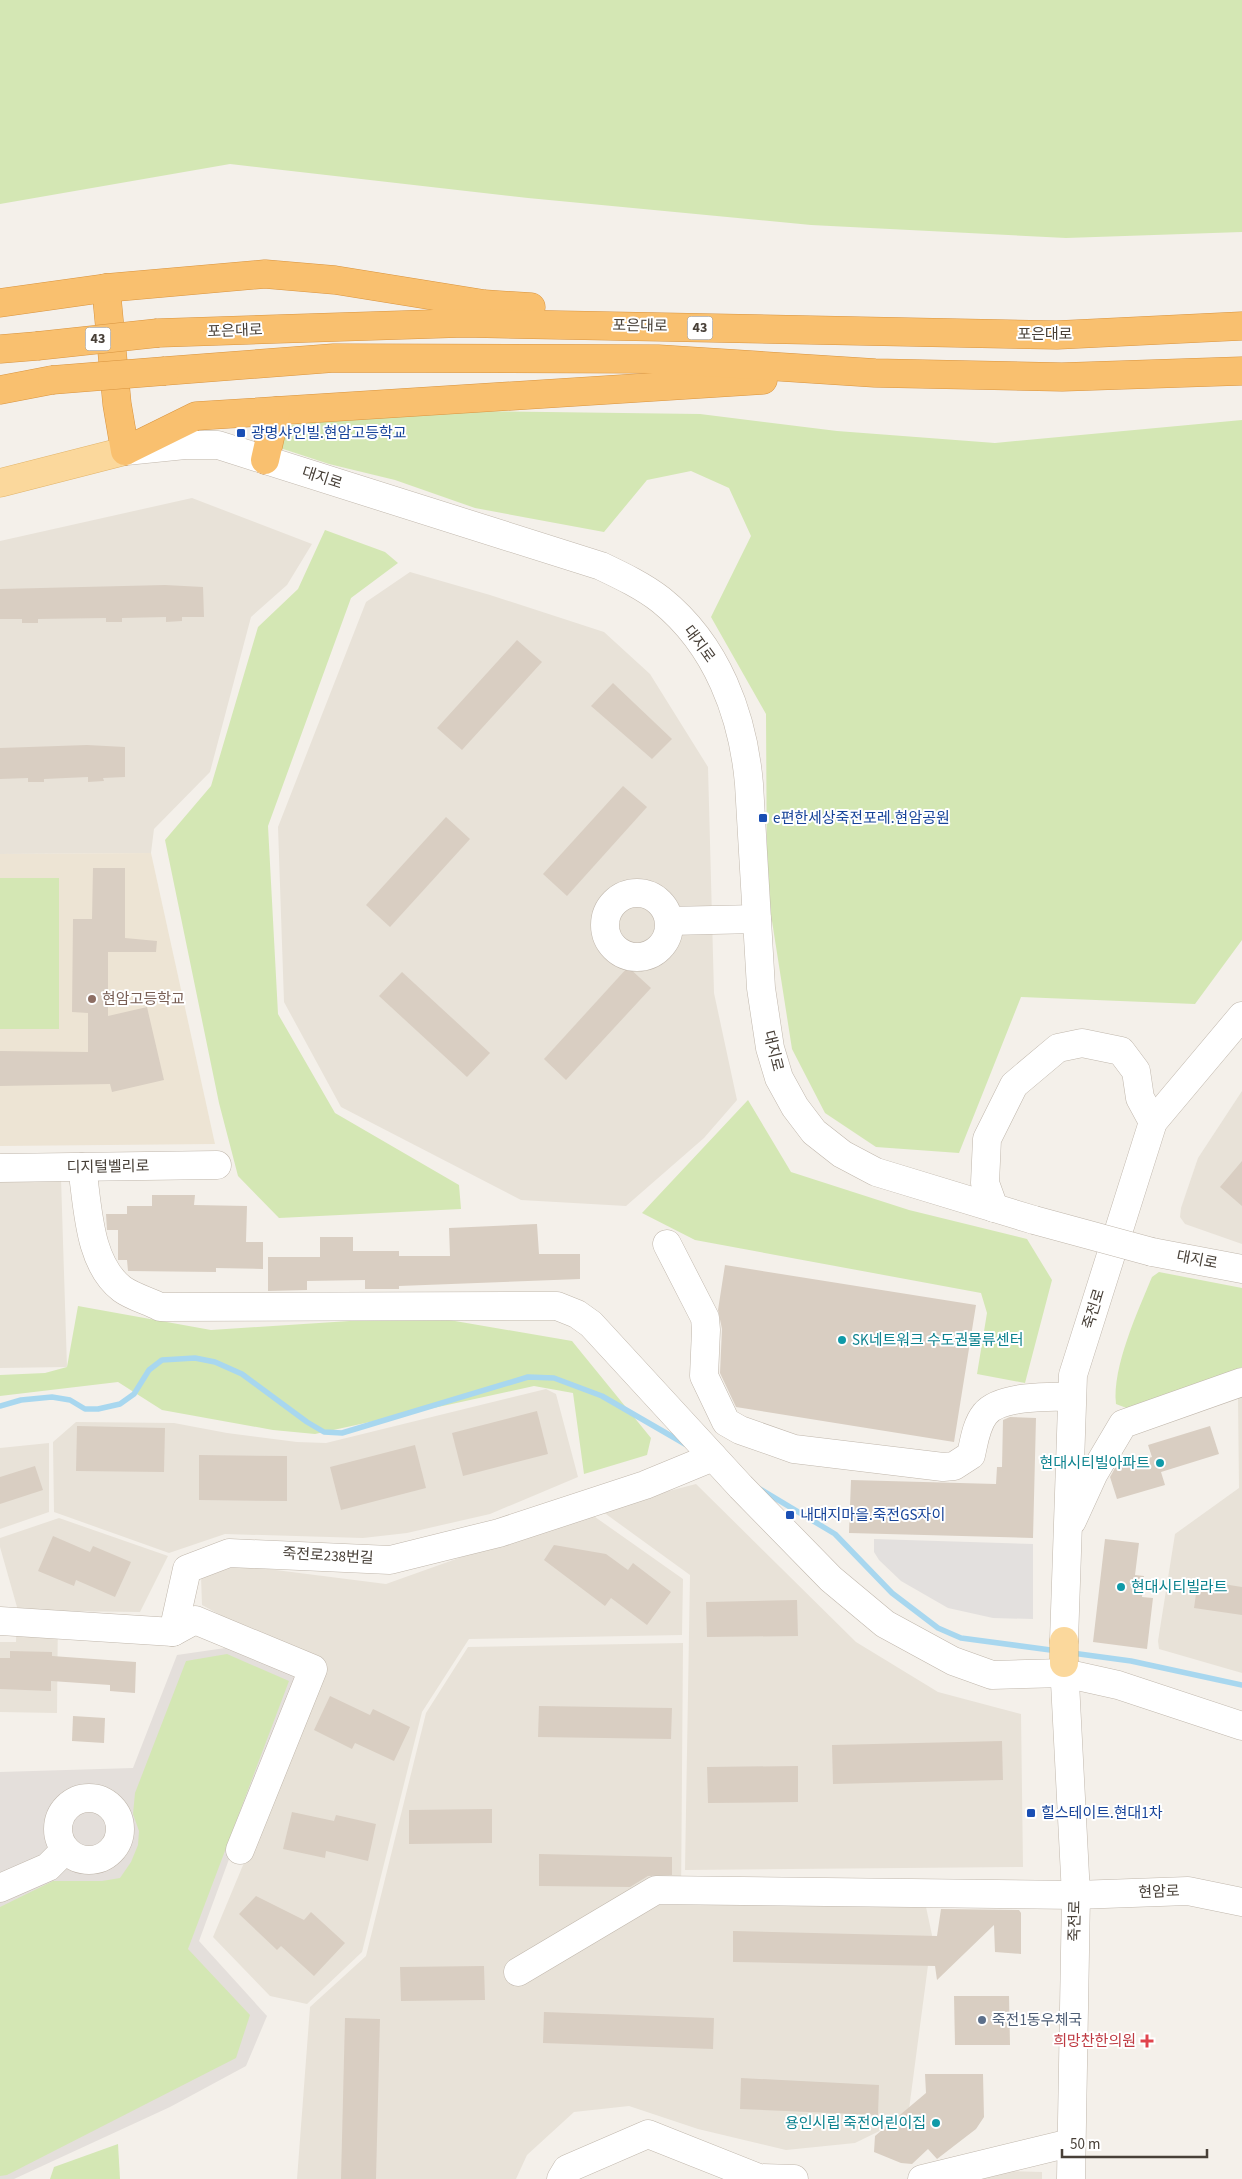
<svg xmlns="http://www.w3.org/2000/svg" width="1242" height="2179" font-family="'Source Sans 3','Noto Sans KR',sans-serif">
<style>
.residential{fill:#e8e2d8}
.industrial{fill:#e4dfdb}
.education{fill:#ede4d4}
.green{fill:#d4e7b4}
.parking{fill:#e3e0de}
.lines{fill:none;stroke-linecap:round;stroke-linejoin:round}
.stream{stroke:#a8d7ef;stroke-width:5.5}
.building{fill:#d9cec2}
.minor-casing{stroke:#c0b7ac;stroke-width:29}
.major-casing{stroke:#e1b46b;stroke-width:29}
.highway-casing{stroke:#d9943f;stroke-width:29}
.minor{stroke:#fff;stroke-width:28}
.major{stroke:#fbd89c;stroke-width:28}
.highway{stroke:#f9c06f;stroke-width:28}
.minor-bridge-casing{stroke:#c0b7ac;stroke-width:29;stroke-linecap:butt}
.highway-bridge-casing{stroke:#d9943f;stroke-width:29;stroke-linecap:butt}
.minor-bridge{stroke:#fff;stroke-width:28}
.highway-bridge{stroke:#f9c06f;stroke-width:28}
.transit-dot{fill:#1a4fb4;stroke:#fff;stroke-width:2}
.education-dot{fill:#8d6e63;stroke:#fff;stroke-width:2}
.culture-dot{fill:#0f9aa8;stroke:#fff;stroke-width:2}
.service-dot{fill:#5c6f8a;stroke:#fff;stroke-width:2}
.health-dot{fill:#e0444e;stroke:#fff;stroke-width:2}
.labels{text-anchor:middle;dominant-baseline:central;stroke-width:4;stroke-linejoin:round;paint-order:stroke}
.shield{fill:#fff;stroke:#7f7974;stroke-width:1}
.shield-label{font-size:14px;font-weight:bold;fill:#484038}
.street-label{font-size:15px;fill:#484038;stroke:#fff}
.transit-label{font-size:15px;fill:#164399;stroke:#fff;text-anchor:start}
.education-label{font-size:15px;fill:#785e54;stroke:#fff;text-anchor:start}
.culture-label{font-size:15px;fill:#0d838f;stroke:#fff;text-anchor:start}
.service-label{font-size:15px;fill:#4e5e75;stroke:#fff;text-anchor:start}
.health-label{font-size:15px;fill:#be3a42;stroke:#fff;text-anchor:end}
</style>
<rect width="100%" height="100%" fill="#f4f0ea"/>
<g class="residential">
<path d="M192 498 312 544 287 585 251 617 210 772 154 829 151 853 0 854V541Z"/>
<path d="M410 572 490 595 604 632 650 674 708 767 714 993 737 1100 704 1138 626 1206 521 1200 341 1107 284 1002 278 827 366 602Z"/>
<path d="M1242 1091V1244L1185 1224 1180 1217 1181 1208 1198 1158Z"/>
<path d="M0 1177 61 1178 67 1367 0 1368Z"/>
<path d="M546 1389 556 1394 578 1477 490 1514 407 1533 363 1538 225 1534 169 1553 54 1512 53 1442 76 1422 174 1423 227 1433 297 1442 326 1443Z"/>
<path d="M1242 1397V1673L1159 1649 1158 1641 1175 1534 1239 1488 1238 1398Z"/>
<path d="M49 1443V1512L0 1529V1448Z"/>
<path d="M696 1484 856 1642 938 1692 1021 1714 1023 1867 685 1870 690 1575 599 1509Z"/>
<path d="M588 1512 683 1579 682 1635 469 1639 422 1712 362 1952 307 2004 270 1996 213 1937 327 1664 235 1623 202 1605 201 1576 236 1565 386 1584Z"/>
<path d="M59 1518 168 1556 140 1612 58 1611 57 1713 0 1712V1642H16L17 1607 0 1547V1538Z"/>
<path d="M683 1643 681 1900 926 1907 932 1935 908 2117 855 2143 786 2150 698 2129 629 2106 574 2112 527 2155 516 2179H297L310 2007 366 1956 426 1713 468 1647Z"/>
<path d="M1007 2171 1042 2172V2179H976Z"/>
</g>
<path class="industrial" d="M239 1646 298 1671 199 1941 267 2016 246 2066 170 2107 14 2179H0V1772L133 1768 177 1655Z"/>
<path class="education" d="M151 853 215 1144 0 1146V854Z"/>
<g class="green">
<path d="M0 0H1242V232L1066 238 811 225 528 198 230 164 0 204Z"/>
<path d="M466 411 700 414 837 431 995 443 1242 420V940L1195 1004 1021 997 959 1153 876 1147 825 1113 792 1049 767 889 766 714 711 617 751 536 729 488 691 471 647 480 604 532 475 508 395 480 329 464 277 447 282 426 392 415Z"/>
<path d="M325 530 385 552 398 563 351 598 268 826 278 1014 335 1113 459 1185 461 1209 279 1218 238 1176 219 1103 165 840 211 786 258 627 298 589Z"/>
<rect x="0" y="878" width="59" height="151"/>
<path d="M748 1100 791 1172 909 1210 1027 1239 1052 1280 1025 1383 977 1374 987 1313 981 1293 695 1240 642 1213Z"/>
<path d="M1159 1272 1242 1288V1367L1129 1409 1116 1404C1112 1367 1138 1311 1152 1277Z"/>
<path d="M78 1306 211 1330 426 1316 572 1341 651 1438 647 1455 584 1474 573 1393 534 1386 315 1434 273 1430 162 1410 118 1382 0 1396V1375L45 1373 67 1367Z"/>
<path d="M227 1654 289 1681 188 1949 250 2015 236 2058 7 2175 0 2176V1907L53 1881H102L120 1878 131 1862 138 1845 139 1831 133 1814 135 1793 186 1661Z"/>
<path d="M118 2144 120 2179H50L54 2167Z"/>
</g>
<path class="parking" d="M874 1539 1033 1544V1619L993 1618 948 1608 901 1581 879 1560 874 1552Z"/>
<g class="lines">
<g class="stream">
<path d="M0 1406 21 1400 52 1397 70 1400 85 1409H98L120 1404 134 1394 149 1370 162 1360 195 1358 215 1362 242 1374 307 1422 324 1432 342 1433 528 1377 554 1378 602 1396 685 1444"/>
<path d="M760 1489 835 1534 892 1593 938 1628 961 1638 1058 1651"/>
<path d="M1072 1653 1131 1661 1242 1685"/>
</g>
</g>
<g class="building">
<path d="M165 585 203 587 204 617H182V621L166 622V617L122 618V622H106V618L38 619V623H22V619H0V589Z"/>
<path d="M517 640 542 662 462 750 437 728Z"/>
<path d="M613 683 672 739 652 759 591 706Z"/>
<path d="M87 745 125 747V777L103 778 104 781 88 782V777L44 779V782H28V778L0 779V748Z"/>
<path d="M623 786 647 807 567 896 543 874Z"/>
<path d="M446 817 470 839 390 927 366 905Z"/>
<path d="M93 868H125V938L157 941 156 952H108V1016L147 1007 164 1080 112 1092 110 1084 0 1086V1051L88 1052V1013L72 1012 73 919H92Z"/>
<path d="M628 967 651 988 566 1080 544 1059Z"/>
<path d="M402 972 490 1053 467 1077 379 996Z"/>
<path d="M1242 1161V1206L1220 1187Z"/>
<path d="M152 1195H195L194 1205 247 1206 246 1242H263V1269L216 1268V1272L128 1271 127 1260H118V1230H107L106 1214H127V1206H152Z"/>
<path d="M537 1224 539 1254H580V1279L399 1286V1289H365V1280L307 1281V1290L268 1291V1257H320V1237H353V1251H399V1256H450L449 1228Z"/>
<path d="M725 1265 976 1305 954 1442 736 1407 720 1373 722 1329 718 1310Z"/>
<path d="M537 1411 548 1454 463 1476 452 1433Z"/>
<path d="M1010 1417 1036 1418 1033 1538 849 1533 851 1480 996 1484 997 1467H1002L1003 1420Z"/>
<path d="M77 1426 165 1428 164 1472 76 1471Z"/>
<path d="M1210 1426 1219 1454 1161 1472 1165 1485 1117 1499 1110 1477 1115 1468 1152 1457 1148 1445Z"/>
<path d="M415 1445 426 1488 341 1510 330 1467Z"/>
<path d="M199 1455 287 1456V1501L199 1500Z"/>
<path d="M35 1466 43 1490 0 1504V1477Z"/>
<path d="M53 1536 90 1552 93 1546 131 1562 115 1597 76 1580 74 1586 38 1571Z"/>
<path d="M1105 1539 1139 1543 1135 1575 1144 1576 1142 1597 1153 1598 1147 1649 1093 1642Z"/>
<path d="M554 1545 606 1554 628 1570 633 1563 671 1592 647 1625 611 1598 605 1606 544 1560Z"/>
<path d="M1198 1580 1242 1587V1615L1194 1608Z"/>
<path d="M797 1600 798 1636 707 1637 706 1602Z"/>
<path d="M10 1651 52 1652V1656L136 1662 135 1693 110 1691V1685L51 1681V1691L0 1689V1658H10Z"/>
<path d="M330 1696 370 1715 373 1709 410 1727 394 1761 355 1743 352 1749 314 1730Z"/>
<path d="M539 1706 672 1708 671 1739 538 1737Z"/>
<path d="M73 1716 105 1718 104 1743 72 1741Z"/>
<path d="M1002 1741 1003 1780 833 1784 832 1745Z"/>
<path d="M798 1766V1802L708 1803 707 1767Z"/>
<path d="M492 1809V1843L409 1844V1810Z"/>
<path d="M292 1812 334 1821 336 1815 376 1824 368 1861 326 1851 325 1858 283 1849Z"/>
<path d="M539 1854 672 1857V1875L648 1876 630 1887 539 1886Z"/>
<path d="M256 1896 304 1920 311 1912 345 1943 314 1976 281 1946 277 1950 239 1914Z"/>
<path d="M941 1909 1019 1910 1021 1913V1954L995 1952 994 1925 937 1980 935 1966 733 1962V1931L937 1936Z"/>
<path d="M484 1966 485 2000 401 2001 400 1967Z"/>
<path d="M954 1996H1009L1010 2045H955Z"/>
<path d="M544 2012 714 2018 713 2049 543 2043Z"/>
<path d="M345 2018 380 2019 376 2179H341Z"/>
<path d="M925 2074H983L984 2117 976 2129 937 2159 928 2149 912 2164 901 2163 874 2152 875 2136 926 2093Z"/>
<path d="M741 2078 879 2085 878 2115 740 2109Z"/>
</g>
<g class="lines">
<g class="minor-casing">
<g id="minor">
<path d="M126 451 185 445H218L601 566C622 576 643 586 661 600 717 645 743 715 749 784L761 988 770 1048 779 1078 795 1107 814 1132 842 1154 876 1172 1034 1220"/>
<circle cx="637" cy="925" r="32"/>
<path d="M669 921 757 919"/>
<path d="M82 1167C88 1206 88 1263 122 1289 133 1297 149 1301 160 1307L557 1306 577 1314 591 1324 741 1487 831 1579 885 1624 953 1661 992 1675 1064 1673 1118 1685 1242 1726"/>
<path d="M0 1168 217 1165"/>
<path d="M994 1208 985 1183 987 1139 1014 1085 1058 1048 1082 1043 1121 1051 1136 1071 1140 1098 1153 1122"/>
<path d="M667 1244 705 1318 706 1330 704 1376 726 1422 740 1430 794 1449 943 1467 954 1466 971 1455C974 1442 976 1425 985 1414 999 1396 1049 1396 1071 1397"/>
<path d="M1152 1252 1242 1269"/>
<path d="M1072 1521 1094 1473 1123 1424 1242 1382"/>
<path d="M0 1621 173 1632 187 1569 229 1553 390 1560 499 1533 645 1485 713 1457"/>
<path d="M173 1632 195 1620 313 1669 240 1850"/>
<path d="M1064 1641 1073 1375 1153 1122 1242 1016"/>
<path d="M1064 1663 1076 1895 1071 2179"/>
<circle cx="89" cy="1829" r="31"/>
<path d="M0 1888 48 1867 65 1850"/>
<path d="M518 1972 656 1890 1076 1895 1188 1891 1242 1902"/>
<path d="M561 2179 567 2169 648 2134 759 2178 794 2179"/>
<path d="M922 2179 1070 2143"/>
</g>
</g>
<g class="major-casing">
<g id="major">
<path d="M0 483 125 451"/>
<path d="M1064 1663V1641"/>
</g>
</g>
<g class="highway-casing">
<g id="highway">
<path d="M106 288 117 404 125 451 196 416 763 380"/>
<path d="M0 303 106 288 265 274 335 280 484 304 531 307"/>
<path d="M158 333 464 323 1057 335 1242 326"/>
<path d="M0 349 37 346"/>
<path d="M165 371 334 358 658 359 875 373 1062 377 1242 371"/>
<path d="M0 390 52 380"/>
<path d="M265 460 276 411"/>
</g>
</g>
<use href="#minor" class="minor"/>
<use href="#major" class="major"/>
<use href="#highway" class="highway"/>
<g class="minor-bridge-casing">
<path id="minor-bridge" d="M1034 1220 1152 1252"/>
</g>
<g class="highway-bridge-casing">
<g id="highway-bridge">
<path d="M37 346 158 333"/>
<path d="M52 380 165 371"/>
</g>
</g>
<use href="#minor-bridge" class="minor-bridge"/>
<use href="#highway-bridge" class="highway-bridge"/>
</g>
<g class="transit-dot">
<rect x="236" y="428" width="10" height="10" rx="2.5"/>
<rect x="758" y="813" width="10" height="10" rx="2.5"/>
<rect x="785" y="1510" width="10" height="10" rx="2.5"/>
<rect x="1026" y="1808" width="10" height="10" rx="2.5"/>
</g>
<circle class="education-dot" cx="92" cy="999" r="5"/>
<g class="culture-dot">
<circle cx="842" cy="1340" r="5"/>
<circle cx="1160" cy="1463" r="5"/>
<circle cx="1121" cy="1587" r="5"/>
<circle cx="936" cy="2123" r="5"/>
</g>
<circle class="service-dot" cx="982" cy="2020" r="5"/>
<path class="health-dot" d="M1144.5 2033.5h5v5h5v5h-5v5h-5v-5h-5v-5h5z"/>
<g class="labels">
<g class="shield">
<rect x="687.5" y="316.5" width="25" height="23" rx="4"/>
<rect x="85.5" y="327.5" width="25" height="23" rx="4"/>
</g>
<g class="shield-label">
<text x="700" y="328">43</text>
<text x="98" y="339">43</text>
</g>
<g class="street-label">
<text transform="translate(640 326) rotate(1)">포은대로</text>
<text transform="translate(235 331) rotate(-2)">포은대로</text>
<text x="1045" y="334">포은대로</text>
<text transform="translate(322 478) rotate(18)">대지로</text>
<text transform="translate(699 644) rotate(54)">대지로</text>
<text transform="translate(773 1051) rotate(76)">대지로</text>
<text transform="translate(108 1167) rotate(-1)">디지털벨리로</text>
<text transform="translate(1197 1260) rotate(11)">대지로</text>
<text transform="translate(1094 1309) rotate(-73)">죽전로</text>
<text transform="translate(328 1556) rotate(3)">죽전로238번길</text>
<text transform="translate(1159 1892) rotate(-2)">현암로</text>
<text transform="translate(1075 1921) rotate(-89)">죽전로</text>
</g>
<g class="transit-label">
<text x="251" y="433">광명샤인빌.현암고등학교</text>
<text x="773" y="818">e편한세상죽전포레.현암공원</text>
<text x="800" y="1515">내대지마을.죽전GS자이</text>
<text x="1041" y="1813">힐스테이트.현대1차</text>
</g>
<g class="education-label">
<text x="102" y="999">현암고등학교</text>
</g>
<g class="culture-label">
<text x="852" y="1340">SK네트워크 수도권물류센터</text>
<text x="1150" y="1463" text-anchor="end">현대시티빌아파트</text>
<text x="1131" y="1587">현대시티빌라트</text>
<text x="926" y="2123" text-anchor="end">용인시립 죽전어린이집</text>
</g>
<g class="service-label">
<text x="992" y="2020">죽전1동우체국</text>
</g>
<g class="health-label">
<text x="1136" y="2041">희망찬한의원</text>
</g>
</g>
<path d="M1062 2149v8h145v-8" fill="none" stroke="#484038" stroke-width="2.5"/>
<text x="1070" y="2149" font-size="15" fill="#484038" stroke="#ffffff" stroke-width="4" paint-order="stroke">50 m</text>
</svg>
